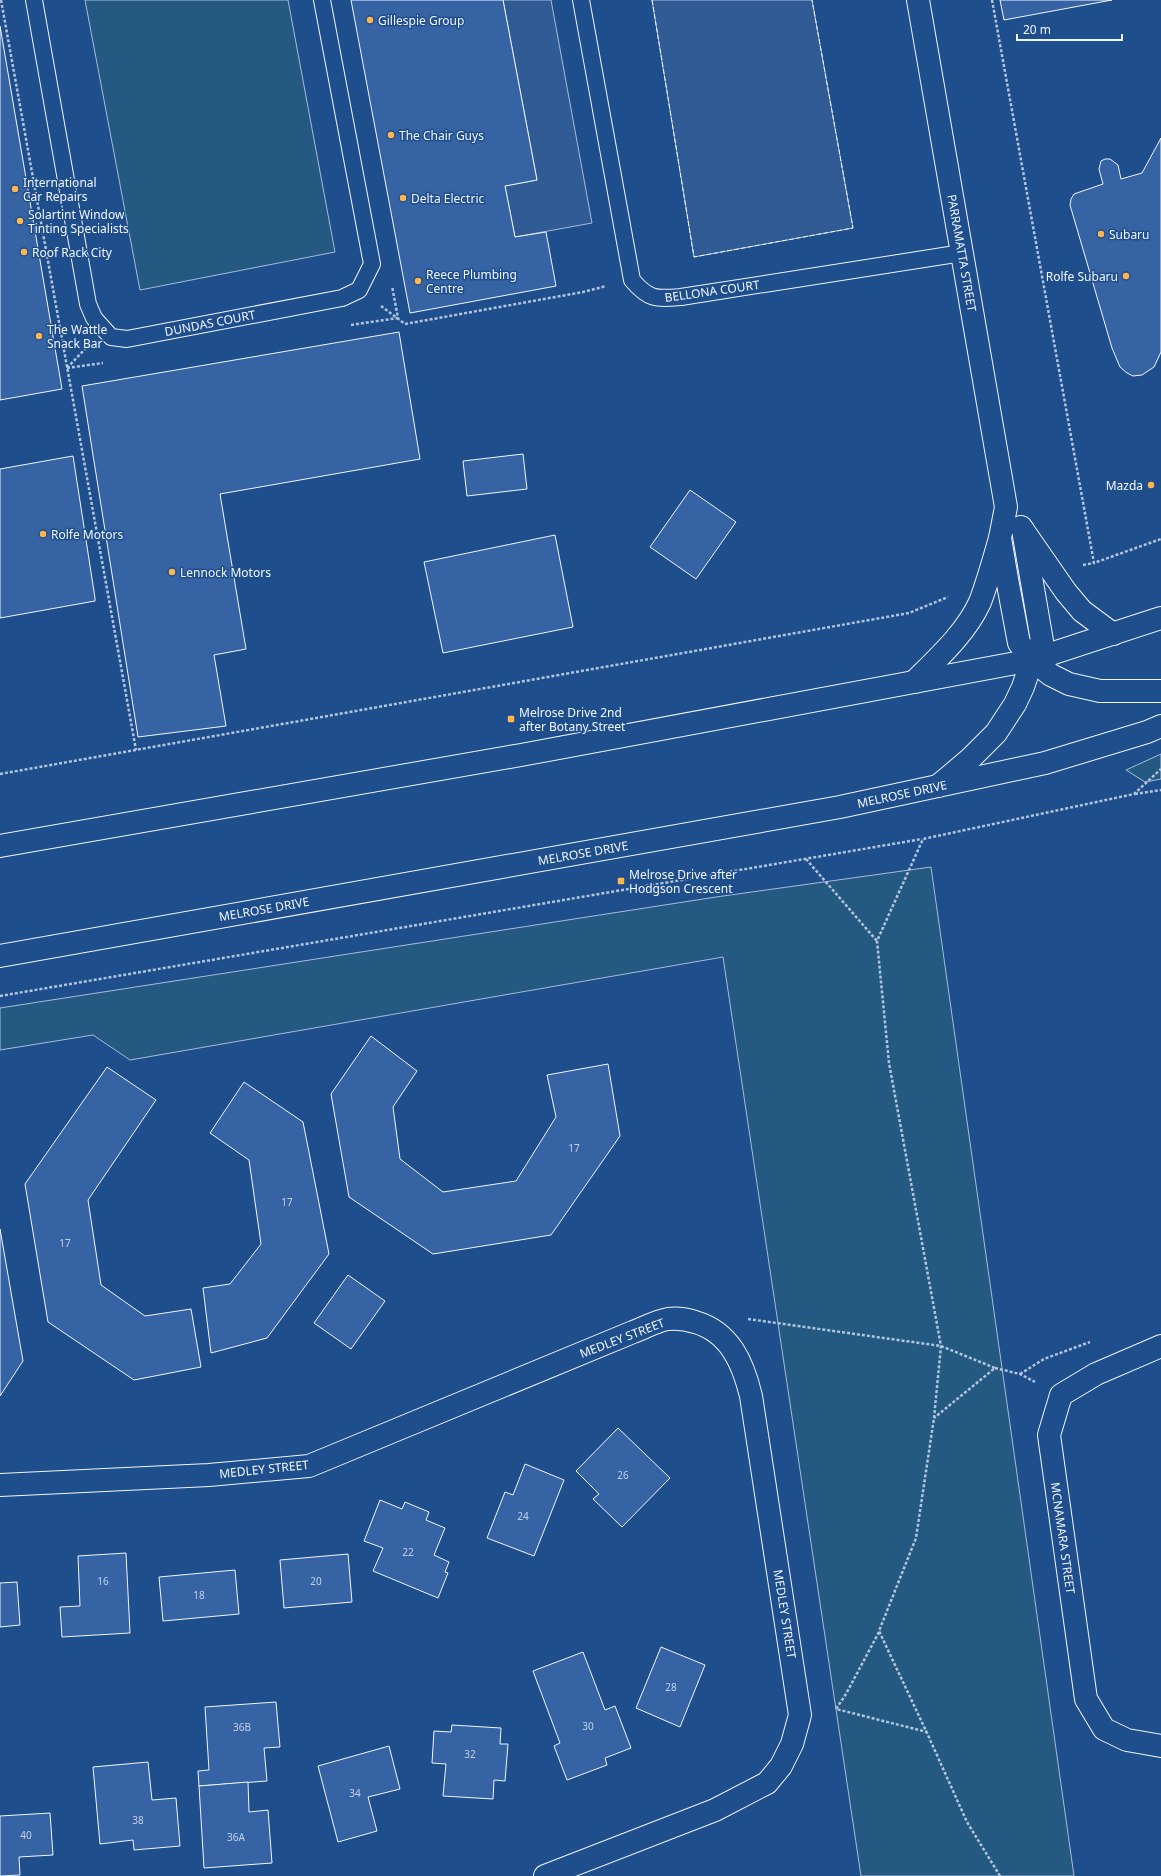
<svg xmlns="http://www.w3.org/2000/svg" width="1161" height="1876" font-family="'Noto Sans',sans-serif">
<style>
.green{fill:#245a82;stroke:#a8bbd7}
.parking{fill:#305b95;stroke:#a8bbd7}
.building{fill:#3563a3;stroke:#f2f6ff}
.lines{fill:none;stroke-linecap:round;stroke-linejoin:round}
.service-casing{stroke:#f2f6ff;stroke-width:18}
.minor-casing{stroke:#f2f6ff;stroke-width:24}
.secondary-casing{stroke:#f2f6ff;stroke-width:24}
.path{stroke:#b3c4dc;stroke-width:2.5;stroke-dasharray:3 2;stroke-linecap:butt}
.service{stroke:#1f4e8c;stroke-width:16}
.minor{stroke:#1f4e8c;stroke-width:22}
.secondary{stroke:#1f4e8c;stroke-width:22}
.fence{stroke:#f2f6ff;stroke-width:1;stroke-dasharray:5 2;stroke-linecap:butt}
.poi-dot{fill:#ffb74d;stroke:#1f4e8c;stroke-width:1.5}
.labels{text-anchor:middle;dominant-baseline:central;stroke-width:3;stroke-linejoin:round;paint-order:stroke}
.number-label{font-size:10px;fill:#c3d1e8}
.poi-label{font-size:12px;fill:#f2f6ff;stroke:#1f4e8c;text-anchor:start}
.street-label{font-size:12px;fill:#f2f6ff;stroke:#1f4e8c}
</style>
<rect width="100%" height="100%" fill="#1f4e8c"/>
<g class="green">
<path d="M85 0H288L335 252 140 290Z"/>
<path d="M1161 754V779L1145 782 1126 770Z"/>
<path d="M931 867 1074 1876H861L723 957 130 1060 93 1035 0 1050V1008L716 897Z"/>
</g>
<g class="parking">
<path d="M503 0H551L592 223 515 237 505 186 537 180Z"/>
<path d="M652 0H812L853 228 694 257Z"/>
</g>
<g class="building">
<path d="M351 0H503L537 180 505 186 515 237 546 232 556 286 410 313Z"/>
<path d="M1000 0H1112L1004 20Z"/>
<path d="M0 26 62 389 0 400Z"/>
<path d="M1161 138V352L1154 367 1142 375 1133 376 1127 373 1120 367 1112 348 1070 205 1071 199 1074 194 1103 184 1099 169 1101 161 1105 159H1110L1118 165 1121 179 1142 173Z"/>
<path d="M399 332 420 459 220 494 246 649 214 655 226 726 138 737 82 386Z"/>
<path d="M523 454 527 489 467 496 463 461Z"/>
<path d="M73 456 95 598V601L0 618V469Z"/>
<path d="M690 490 736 522 696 579 650 547Z"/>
<path d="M555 535 573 627 443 653 424 562Z"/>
<path d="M371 1036 417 1071 393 1107 400 1159 443 1192 516 1181 556 1117 547 1075 608 1064 620 1136 551 1235 433 1254 349 1197 331 1094Z"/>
<path d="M107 1067 156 1100 88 1200 101 1285 145 1316 191 1309 201 1367 134 1380 48 1322 25 1184Z"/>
<path d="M244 1082 303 1122 329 1254 267 1338 211 1353 203 1288 230 1284 261 1244 249 1160 210 1133Z"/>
<path d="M0 1229 23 1361 0 1396Z"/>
<path d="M348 1275 385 1301 351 1349 314 1323Z"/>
<path d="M618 1428 670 1478 622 1527 593 1499 599 1494 576 1471Z"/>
<path d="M525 1464 564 1480 534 1556 487 1538 505 1492 513 1495Z"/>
<path d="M380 1500 402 1509 405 1502 429 1512 426 1520 445 1528 434 1555 449 1562 445 1572 448 1573 438 1598 373 1571 383 1548 364 1541Z"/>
<path d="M126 1553 130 1633 62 1637 60 1607 80 1606 78 1556Z"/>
<path d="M348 1554 352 1602 284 1608 280 1560Z"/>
<path d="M235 1570 239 1614 163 1621 159 1577Z"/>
<path d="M17 1582 20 1625 0 1627V1583Z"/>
<path d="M661 1647 705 1665 680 1727 636 1708Z"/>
<path d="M583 1652 605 1710 615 1706 631 1748 605 1758 607 1765 567 1780 554 1746 560 1743 533 1671Z"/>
<path d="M276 1702 280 1747 264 1748 267 1781 199 1786 198 1771 209 1770 205 1707Z"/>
<path d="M452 1725 501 1728 500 1744H508L505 1781 494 1780 493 1799 443 1796 446 1764 432 1763 434 1731 451 1732Z"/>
<path d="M389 1746 400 1789 368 1797 377 1831 338 1842 318 1766Z"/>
<path d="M148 1762 152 1800 176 1798 180 1846 134 1850 133 1840 100 1844 93 1767Z"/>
<path d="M248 1782 249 1812 268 1810 272 1863 204 1868 199 1786Z"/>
<path d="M50 1813 53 1855 19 1857 20 1875 0 1876V1816Z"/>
</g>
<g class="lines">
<g class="service-casing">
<g id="service">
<path d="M34 0 88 304 94 318 111 337 127 339 342 298 359 290 372 264 322 0"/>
<path d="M581 0 632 280C649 300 656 299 681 297L962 253"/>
</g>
</g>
<g class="minor-casing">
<g id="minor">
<path d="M918 0 1006 507 1000 538 1007 579 1019 643 1032 660 1051 675 1069 684 1100 691H1161"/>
<path d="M938 786 970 759 996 733 1015 704 1023 687 1032 660 1042 641 1023 530 1021 527"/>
<path d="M1161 1346 1096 1374 1061 1395 1049 1435 1086 1699 1104 1729 1127 1740 1161 1746"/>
<path d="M0 1485 209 1475 309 1466 633 1332C644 1328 656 1321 668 1319 677 1318 686 1319 695 1322 730 1332 743 1363 751 1396L800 1715 792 1744 781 1766 767 1783 715 1810 545 1876"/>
</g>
</g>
<g class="secondary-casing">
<g id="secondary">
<path d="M1023 530 1066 592 1082 611 1113 634"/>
<path d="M914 682C938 658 966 633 980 602 988 581 994 559 1000 538"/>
<path d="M0 846 521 755 1032 660 1161 618"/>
<path d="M0 956 840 807 1045 763 1147 732 1161 726"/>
</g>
</g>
<g class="path">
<path d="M1 0 136 750"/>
<path d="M992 0 1094 563 1161 539"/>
<path d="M381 306 405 324 583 292 606 286"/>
<path d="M351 325 398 318 392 286"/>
<path d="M67 368 103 363"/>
<path d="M67 368 86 348"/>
<path d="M1083 565 1094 563"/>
<path d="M0 774 909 613 948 597"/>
<path d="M1135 794 1161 790"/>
<path d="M806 859 877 941"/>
<path d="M0 996 922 839"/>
<path d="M748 1319 941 1346 995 1368 934 1418"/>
<path d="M995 1368 1020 1374 1035 1382"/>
<path d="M1020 1374 1044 1359 1090 1342"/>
<path d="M879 1632 846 1694 836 1709 927 1732"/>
<path d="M1000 1876 967 1822 927 1733 879 1631 916 1538 934 1418 941 1346 889 1063 877 941 923 839 1134 794 1161 769"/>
</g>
<use href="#service" class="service"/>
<use href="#minor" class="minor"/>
<use href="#secondary" class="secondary"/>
<path class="fence" d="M652 0 694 257 853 228 812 0"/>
</g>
<g class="poi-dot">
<circle cx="370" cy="20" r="4"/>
<circle cx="391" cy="135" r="4"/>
<circle cx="15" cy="189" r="4"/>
<circle cx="403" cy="198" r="4"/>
<circle cx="20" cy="221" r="4"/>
<circle cx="1101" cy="234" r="4"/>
<circle cx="24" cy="252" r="4"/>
<circle cx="1126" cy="276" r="4"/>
<circle cx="418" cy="281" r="4"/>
<circle cx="39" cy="336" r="4"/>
<circle cx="1151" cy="485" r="4"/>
<circle cx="43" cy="534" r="4"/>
<circle cx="172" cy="572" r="4"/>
<rect x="507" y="715" width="8" height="8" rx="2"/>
<rect x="617" y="877" width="8" height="8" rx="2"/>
</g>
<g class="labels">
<g class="number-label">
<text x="574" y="1148">17</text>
<text x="287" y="1202">17</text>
<text x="65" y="1243">17</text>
<text x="623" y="1475">26</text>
<text x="523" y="1516">24</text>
<text x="408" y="1552">22</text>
<text x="103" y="1581">16</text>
<text x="316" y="1581">20</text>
<text x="199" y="1595">18</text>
<text x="671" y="1687">28</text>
<text x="588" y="1726">30</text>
<text x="242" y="1727">36B</text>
<text x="470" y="1754">32</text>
<text x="355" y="1793">34</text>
<text x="138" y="1820">38</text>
<text x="26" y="1835">40</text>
<text x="236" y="1837">36A</text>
</g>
<g class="poi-label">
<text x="378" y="20">Gillespie Group</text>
<text x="399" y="135">The Chair Guys</text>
<text x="23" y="182">International<tspan x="23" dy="14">Car Repairs</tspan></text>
<text x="411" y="198">Delta Electric</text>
<text x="28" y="214">Solartint Window<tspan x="28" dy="14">Tinting Specialists</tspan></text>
<text x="1109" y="234">Subaru</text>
<text x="32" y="252">Roof Rack City</text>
<text x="426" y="274">Reece Plumbing<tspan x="426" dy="14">Centre</tspan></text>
<text x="1118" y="276" text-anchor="end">Rolfe Subaru</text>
<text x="47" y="329">The Wattle<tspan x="47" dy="14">Snack Bar</tspan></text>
<text x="1143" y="485" text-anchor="end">Mazda</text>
<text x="51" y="534">Rolfe Motors</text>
<text x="180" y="572">Lennock Motors</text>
<text x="519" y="712">Melrose Drive 2nd<tspan x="519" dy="14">after Botany Street</tspan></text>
<text x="629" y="874">Melrose Drive after<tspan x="629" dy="14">Hodgson Crescent</tspan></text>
</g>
<g class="street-label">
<text transform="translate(962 253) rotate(80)">PARRAMATTA STREET</text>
<text transform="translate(712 291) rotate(-8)">BELLONA COURT</text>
<text transform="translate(210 323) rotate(-11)">DUNDAS COURT</text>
<text transform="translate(902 794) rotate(-12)">MELROSE DRIVE</text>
<text transform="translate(583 853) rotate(-10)">MELROSE DRIVE</text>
<text transform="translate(264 909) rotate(-10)">MELROSE DRIVE</text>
<text transform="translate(622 1338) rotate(-21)">MEDLEY STREET</text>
<text transform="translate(264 1469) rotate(-6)">MEDLEY STREET</text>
<text transform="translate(1063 1538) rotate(82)">MCNAMARA STREET</text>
<text transform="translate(785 1614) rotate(81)">MEDLEY STREET</text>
</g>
</g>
<path d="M1017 34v6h105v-6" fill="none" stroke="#f2f6ff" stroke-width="2"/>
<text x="1023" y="34" font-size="12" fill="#f2f6ff" stroke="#1f4e8c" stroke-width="3" paint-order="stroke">20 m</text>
</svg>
